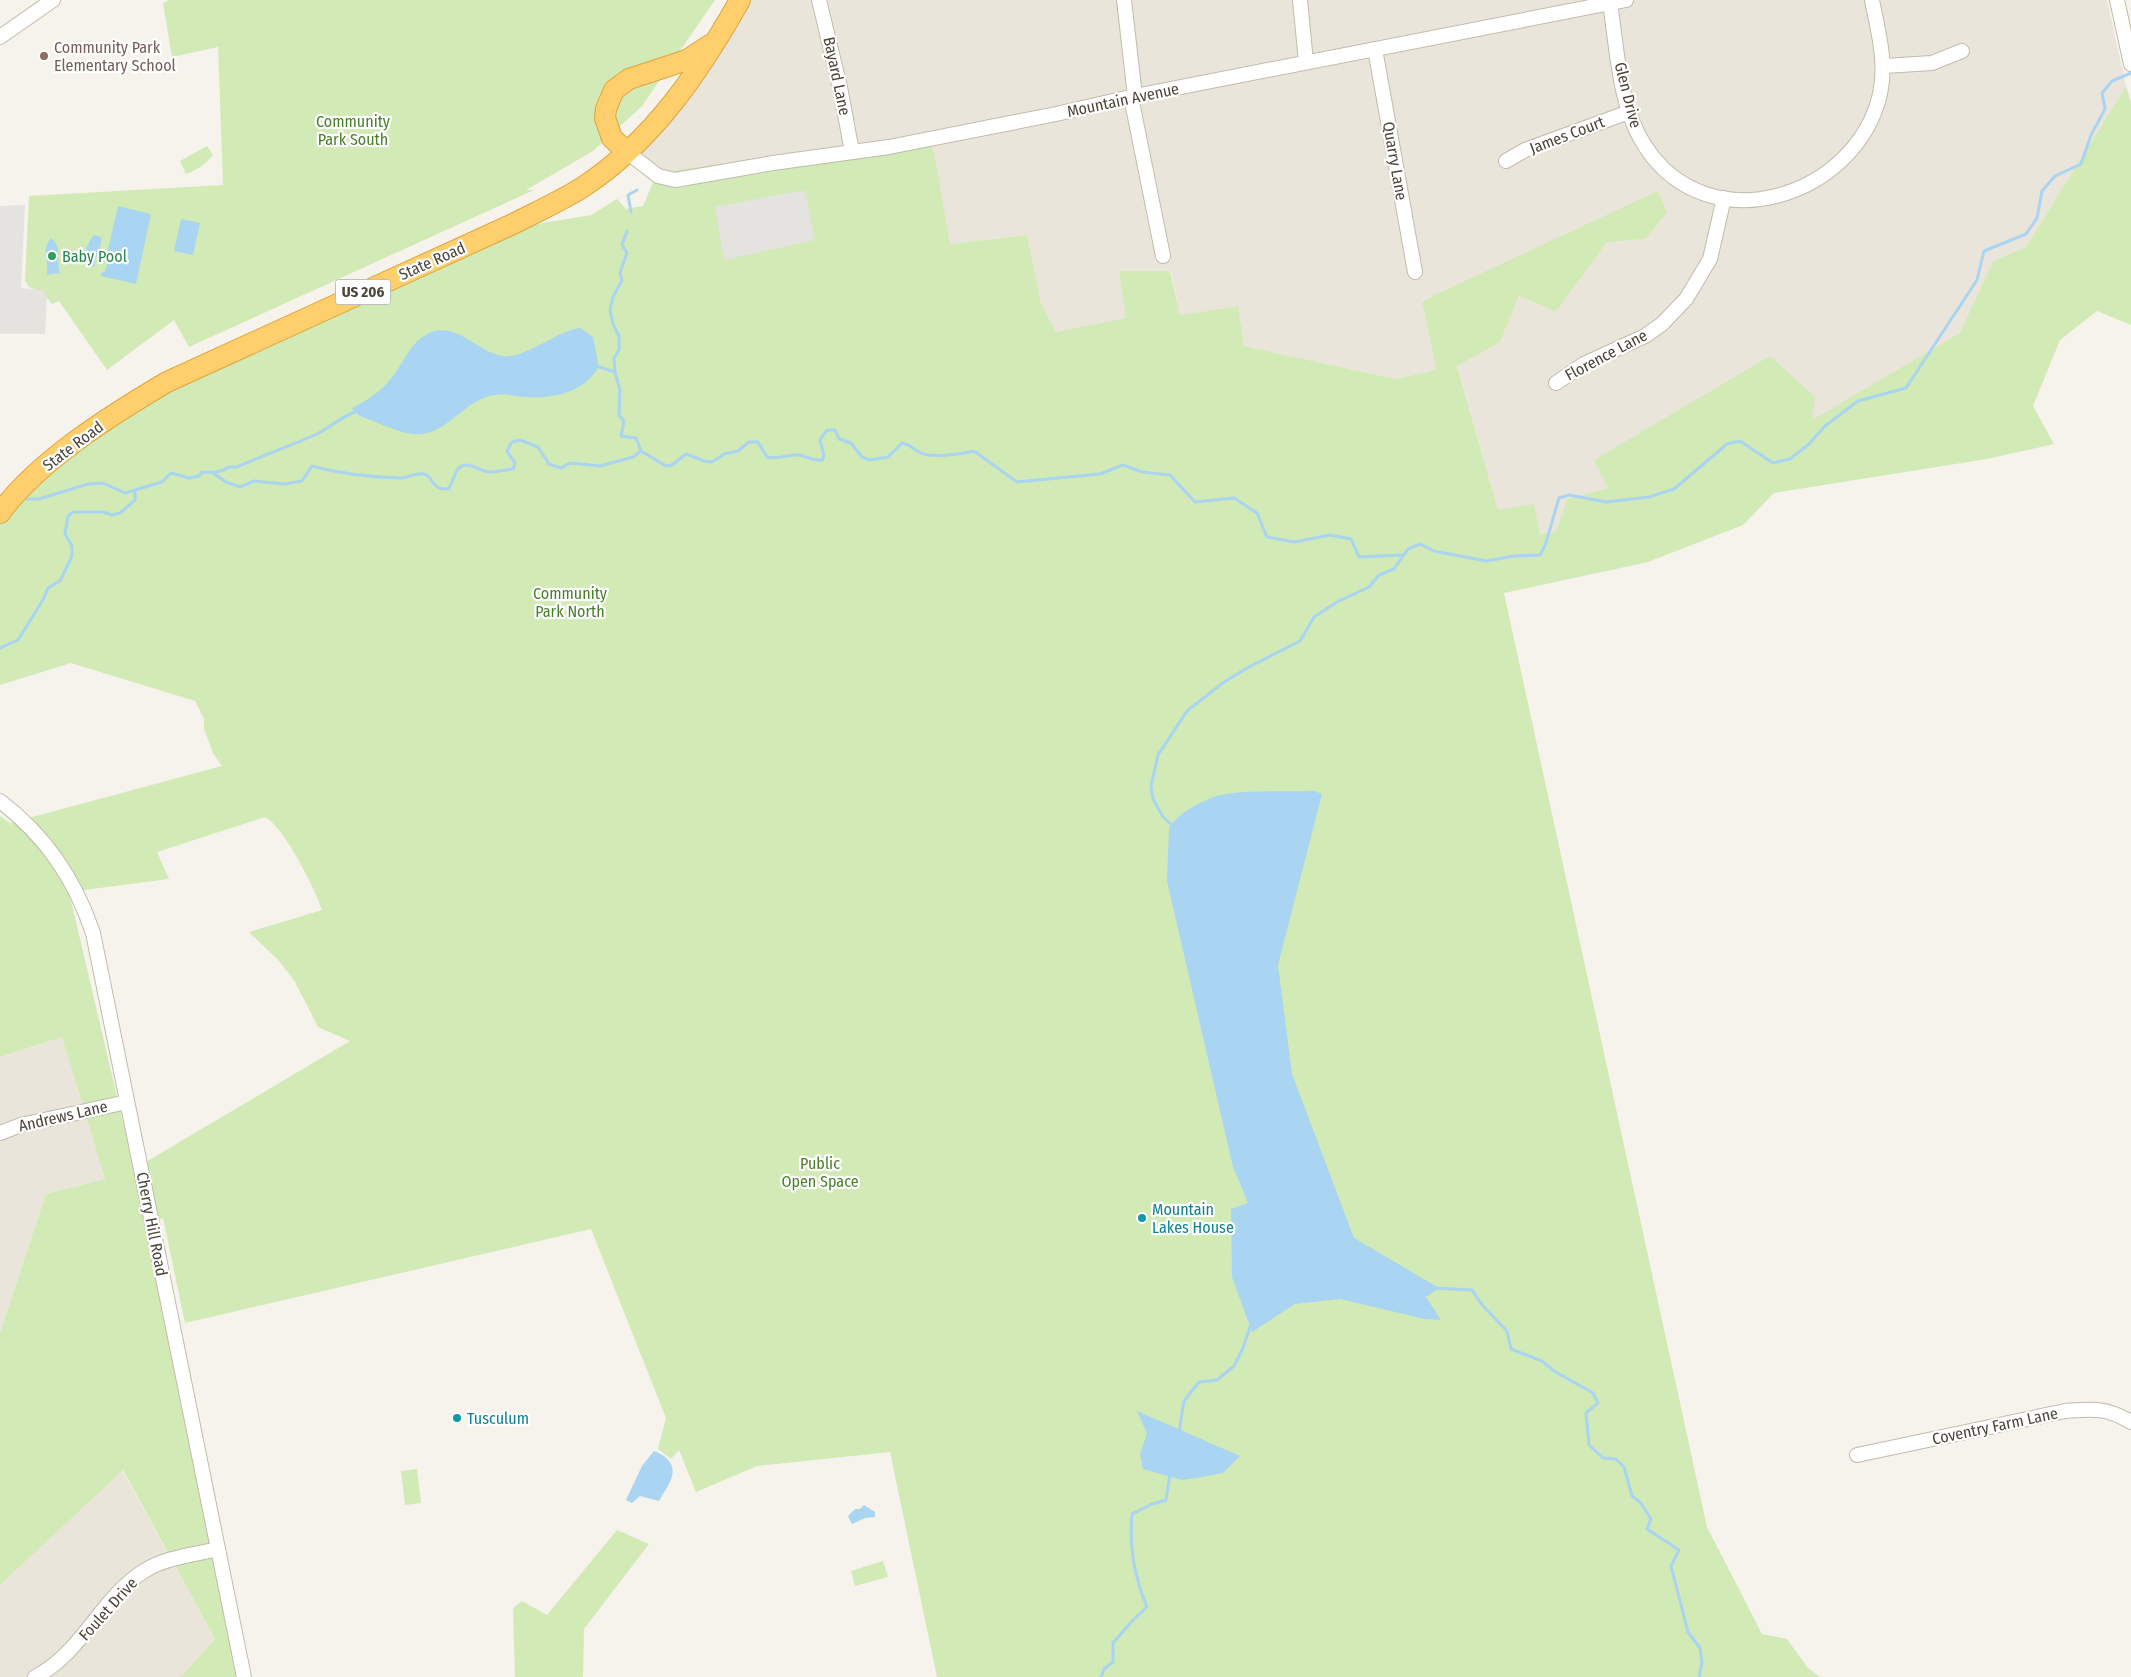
<svg xmlns="http://www.w3.org/2000/svg" width="2131" height="1677" font-family="'Fira Sans Condensed',sans-serif">
<style>
.residential{fill:#eae5da}
.green{fill:#d2eab5;fill-rule:evenodd}
.parking{fill:#e5e3e0}
.water{fill:#a9d4f2}
.lines{fill:none;stroke-linecap:round;stroke-linejoin:round}
.stream{stroke:#a9d4f2;stroke-width:3}
.minor-casing{stroke:#c2bbae;stroke-width:16}
.highway-casing{stroke:#e0a43c;stroke-width:22}
.minor{stroke:#fff;stroke-width:14}
.highway{stroke:#ffcf6e;stroke-width:20}
.education-dot{fill:#8d6e63;stroke:#fff;stroke-width:2}
.leisure-dot{fill:#2e9e5b;stroke:#fff;stroke-width:2}
.culture-dot{fill:#0f9aa8;stroke:#fff;stroke-width:2}
.labels{text-anchor:middle;dominant-baseline:central;stroke-width:4.5;stroke-linejoin:round;paint-order:stroke}
.shield{fill:#fff;stroke:#817c74;stroke-width:1}
.shield-label{font-size:15px;font-weight:bold;fill:#4b4439}
.education-label{font-size:16px;fill:#785e54;stroke:#fff;text-anchor:start}
.street-label{font-size:16px;fill:#4b4439;stroke:#fff}
.park-label{font-size:16px;fill:#4a7f2a;stroke:#fff}
.leisure-label{font-size:16px;fill:#27864d;stroke:#fff;text-anchor:start}
.culture-label{font-size:16px;fill:#0d838f;stroke:#fff;text-anchor:start}
</style>
<rect width="100%" height="100%" fill="#f6f3ec"/>
<g class="residential">
<path d="M740 0H2107L2126 86 2026 247 1993 261 1961 333 1811 421 1595 460 1608 488 1567 499 1556 531 1539 534 1498 510 1457 365 1500 342 1519 296 1556 312 1607 242 1645 239 1667 213 1422 300 1436 370 1395 379 1244 346 1238 306 1180 315 1171 271 1126 318 1056 332 1041 303 1027 235 950 244 657 173 627 152Z"/>
<path d="M62 1037 105 1179 46 1194 0 1333V1057Z"/>
<path d="M122 1470 215 1639 181 1677H0V1585Z"/>
</g>
<g class="green">
<path d="M169 0H715L642 106 593 151 526 190H534L189 347 174 320 107 370 59 301 52 304 42 292 29 287 25 281 29 196 223 185 218 47 172 57 163 3Z"/>
<path d="M2126 86 2131 102V325L2097 311 2060 340 2033 406 2054 444 1987 459 1774 493 1743 525 1648 562 1504 593 1707 1527 1762 1634 1787 1639 1808 1668 1820 1677H937L890 1452 757 1466 696 1492 679 1450 671 1459 658 1449 666 1418 591 1229 185 1323 163 1218 151 1224 241 1677H181L215 1639 123 1470 0 1585V1333L46 1194 105 1179 62 1037 0 1057V816L10 823 222 766 213 753 204 729V719L195 701 71 663 0 685V524C34 474 100 433 150 400L519 227 591 215 617 199 626 209 643 206 657 173 929 134 933 152H934L950 244 1027 235 1041 303 1056 332 1126 318 1119 271H1170L1180 315 1238 306 1244 346 1395 379 1436 370 1422 301 1658 191 1667 213 1645 239 1607 242 1556 312 1519 296 1500 342 1457 366 1498 510 1534 504 1540 534 1556 531 1567 499 1608 488 1594 460 1770 356 1815 397 1812 420 1960 333 1993 261 2026 247ZM265 817C284 827 315 888 322 910L249 932 279 961 294 980 318 1027 350 1041 134 1169 69 892 169 879 157 852Z"/>
<path d="M207 146 213 155C205 164 198 170 186 174L180 161Z"/>
<path d="M417 1469 421 1503 405 1505 401 1471Z"/>
<path d="M617 1530 649 1544 584 1629 583 1677H515L513 1608 522 1601 547 1615Z"/>
<path d="M883 1561 888 1577 855 1586 851 1571Z"/>
</g>
<g class="parking">
<path d="M805 190 815 240 724 260 715 207Z"/>
<path d="M25 205 21 288 43 290 47 299 45 334H0V206Z"/>
</g>
<g class="water">
<path d="M118 206 151 214 136 284 101 276 102 272H105L108 260 96 257 94 267 87 265C84 251 86 246 94 235L102 237 99 252 107 254Z"/>
<path d="M181 219 200 223 193 255 174 251Z"/>
<path d="M51 238C64 249 55 260 60 273L47 275C49 259 41 252 51 238Z"/>
<path d="M580 328 593 337 599 367C582 394 552 399 522 397 514 396 504 393 495 395 466 399 449 431 422 434 408 436 391 428 378 423 369 419 357 417 352 408 366 401 379 393 389 381 402 367 408 346 424 336 453 317 475 351 502 356 525 360 555 331 580 328Z"/>
<path d="M1315 791 1322 794 1278 965 1292 1074 1354 1238 1439 1288 1426 1297 1441 1320 1425 1319 1340 1299 1295 1304 1252 1332 1232 1277 1231 1209 1248 1203 1233 1167 1167 881 1169 830C1172 815 1211 795 1226 794 1255 790 1286 792 1315 791Z"/>
<path d="M1137 1411 1240 1456 1223 1473 1202 1477 1182 1480 1143 1469 1140 1454 1147 1433Z"/>
<path d="M654 1451C658 1452 660 1454 664 1456 682 1470 668 1485 659 1501L640 1496 632 1503 626 1500 642 1466Z"/>
<path d="M864 1505 875 1512V1517L865 1518 852 1524 848 1516 855 1509H860Z"/>
</g>
<g class="lines">
<g class="stream">
<path d="M631 212 628 195 637 190"/>
<path d="M627 231 622 245 627 253 620 273 622 280 613 297 610 310 613 324 619 336V350L614 358 615 372 620 390 619 415 624 421 621 436 636 438 641 451"/>
<path d="M596 366 615 372"/>
<path d="M213 473 226 482 240 487 254 481 284 484 302 481 312 466C341 474 370 477 401 478 408 478 416 472 424 474 435 477 429 489 448 489 453 483 454 473 459 468 469 460 478 471 489 472 496 472 505 470 513 469L515 463 507 451 512 442 520 440 538 447 549 464 561 468 570 463 600 466 633 457 641 451 666 466 672 465 686 454 704 461 712 462 724 454 738 451 749 442H758L767 457C778 460 788 454 799 455 807 456 814 462 822 460L824 456 820 440 827 430H835L839 439 851 443 862 457 869 460 888 457 902 443C911 445 912 448 919 452 930 459 962 454 974 451L1017 482 1100 474 1123 465 1142 472 1170 475 1195 502 1234 498 1257 513 1267 537 1294 542 1330 535 1351 539 1359 557 1403 555"/>
<path d="M26 499H39L88 484 103 483 125 493 162 482 171 473 189 478 199 476 202 472C211 473 221 473 229 467H237C263 455 290 446 317 434 331 427 342 416 357 411"/>
<path d="M0 648 18 640 43 600 48 588 60 581 72 556V546L65 534 68 516 73 512H103L112 515 120 513 135 500V492"/>
<path d="M1173 826 1163 817 1153 799 1151 786 1158 755 1187 711 1224 682 1249 667 1300 641 1314 617 1337 602 1369 587 1379 575 1394 569 1408 549 1420 544 1434 551 1486 561 1514 556 1540 555 1545 546 1559 498 1569 495 1606 502 1649 497 1674 489 1727 444 1740 441 1773 463 1790 459 1809 444 1825 426 1858 401 1906 388 1977 280 1984 251 2026 234 2037 218 2042 191 2055 176 2081 164 2091 135 2105 109 2102 93 2112 81 2131 73"/>
<path d="M1435 1288 1472 1290 1483 1306 1507 1331 1511 1349 1542 1361 1554 1371 1593 1393 1598 1403 1586 1413 1589 1445 1603 1458 1616 1459 1624 1467 1632 1496 1641 1503 1651 1519 1647 1529 1679 1550 1671 1566 1688 1632 1700 1648 1702 1663 1699 1677"/>
<path d="M1179 1432 1184 1401 1199 1382 1217 1380 1234 1366 1243 1348 1252 1321"/>
<path d="M1101 1677 1104 1669 1113 1662V1643L1134 1619 1147 1607C1134 1576 1129 1547 1132 1514L1152 1504 1166 1500 1170 1474"/>
</g>
<g class="minor-casing">
<g id="minor">
<path d="M819 0 840 87 852 152"/>
<path d="M1124 0 1135 96 1132 102 1163 256"/>
<path d="M1300 0 1306 62"/>
<path d="M2117 0 2131 64"/>
<path d="M1610 3C1617 48 1619 107 1645 146 1708 244 1856 198 1880 94 1887 62 1878 31 1872 0"/>
<path d="M0 37 53 0"/>
<path d="M1375 49 1415 272"/>
<path d="M1884 66 1932 63 1962 51"/>
<path d="M627 152 658 176 675 180 773 163 889 147 1056 114 1135 96 1626 0"/>
<path d="M1506 161 1525 150 1629 112"/>
<path d="M1556 383 1584 364 1645 336 1662 324 1686 299 1710 259 1724 198"/>
<path d="M0 801C46 836 75 879 93 933L244 1677"/>
<path d="M0 1133 21 1125 127 1102"/>
<path d="M1857 1455 2065 1411C2094 1409 2105 1407 2131 1422"/>
<path d="M35 1677C82 1653 101 1598 144 1571 166 1557 193 1555 218 1549"/>
</g>
</g>
<g class="highway-casing">
<g id="highway">
<path d="M627 152 612 138 605 118 606 109 614 90 629 79 687 60 710 45"/>
<path d="M0 513C38 461 111 415 167 382L513 224C536 212 561 201 583 187 653 141 700 71 740 0"/>
</g>
</g>
<use href="#minor" class="minor"/>
<use href="#highway" class="highway"/>
</g>
<circle class="education-dot" cx="44" cy="56" r="5"/>
<circle class="leisure-dot" cx="52" cy="256" r="5"/>
<g class="culture-dot">
<circle cx="1142" cy="1218" r="5"/>
<circle cx="457" cy="1418" r="5"/>
</g>
<g class="labels">
<rect class="shield" x="335.5" y="279.5" width="55" height="25" rx="4"/>
<g class="shield-label">
<text x="363" y="292">US 206</text>
</g>
<g class="education-label">
<text x="54" y="47">Community Park<tspan x="54" dy="18">Elementary School</tspan></text>
</g>
<g class="street-label">
<text transform="translate(837 76) rotate(78)">Bayard Lane</text>
<text transform="translate(1628 95) rotate(76)">Glen Drive</text>
<text transform="translate(1123 100) rotate(-12)">Mountain Avenue</text>
<text transform="translate(1567 135) rotate(-21)">James Court</text>
<text transform="translate(1395 161) rotate(80)">Quarry Lane</text>
<text transform="translate(432 261) rotate(-24)">State Road</text>
<text transform="translate(1606 355) rotate(-28)">Florence Lane</text>
<text transform="translate(73 446) rotate(-37)">State Road</text>
<text transform="translate(63 1116) rotate(-13)">Andrews Lane</text>
<text transform="translate(152 1224) rotate(79)">Cherry Hill Road</text>
<text transform="translate(1995 1426) rotate(-12)">Coventry Farm Lane</text>
<text transform="translate(108 1609) rotate(-48)">Foulet Drive</text>
</g>
<g class="park-label">
<text x="353" y="121">Community<tspan x="353" dy="18">Park South</tspan></text>
<text x="570" y="593">Community<tspan x="570" dy="18">Park North</tspan></text>
<text x="820" y="1163">Public<tspan x="820" dy="18">Open Space</tspan></text>
</g>
<g class="leisure-label">
<text x="62" y="256">Baby Pool</text>
</g>
<g class="culture-label">
<text x="1152" y="1209">Mountain<tspan x="1152" dy="18">Lakes House</tspan></text>
<text x="467" y="1418">Tusculum</text>
</g>
</g>
</svg>
